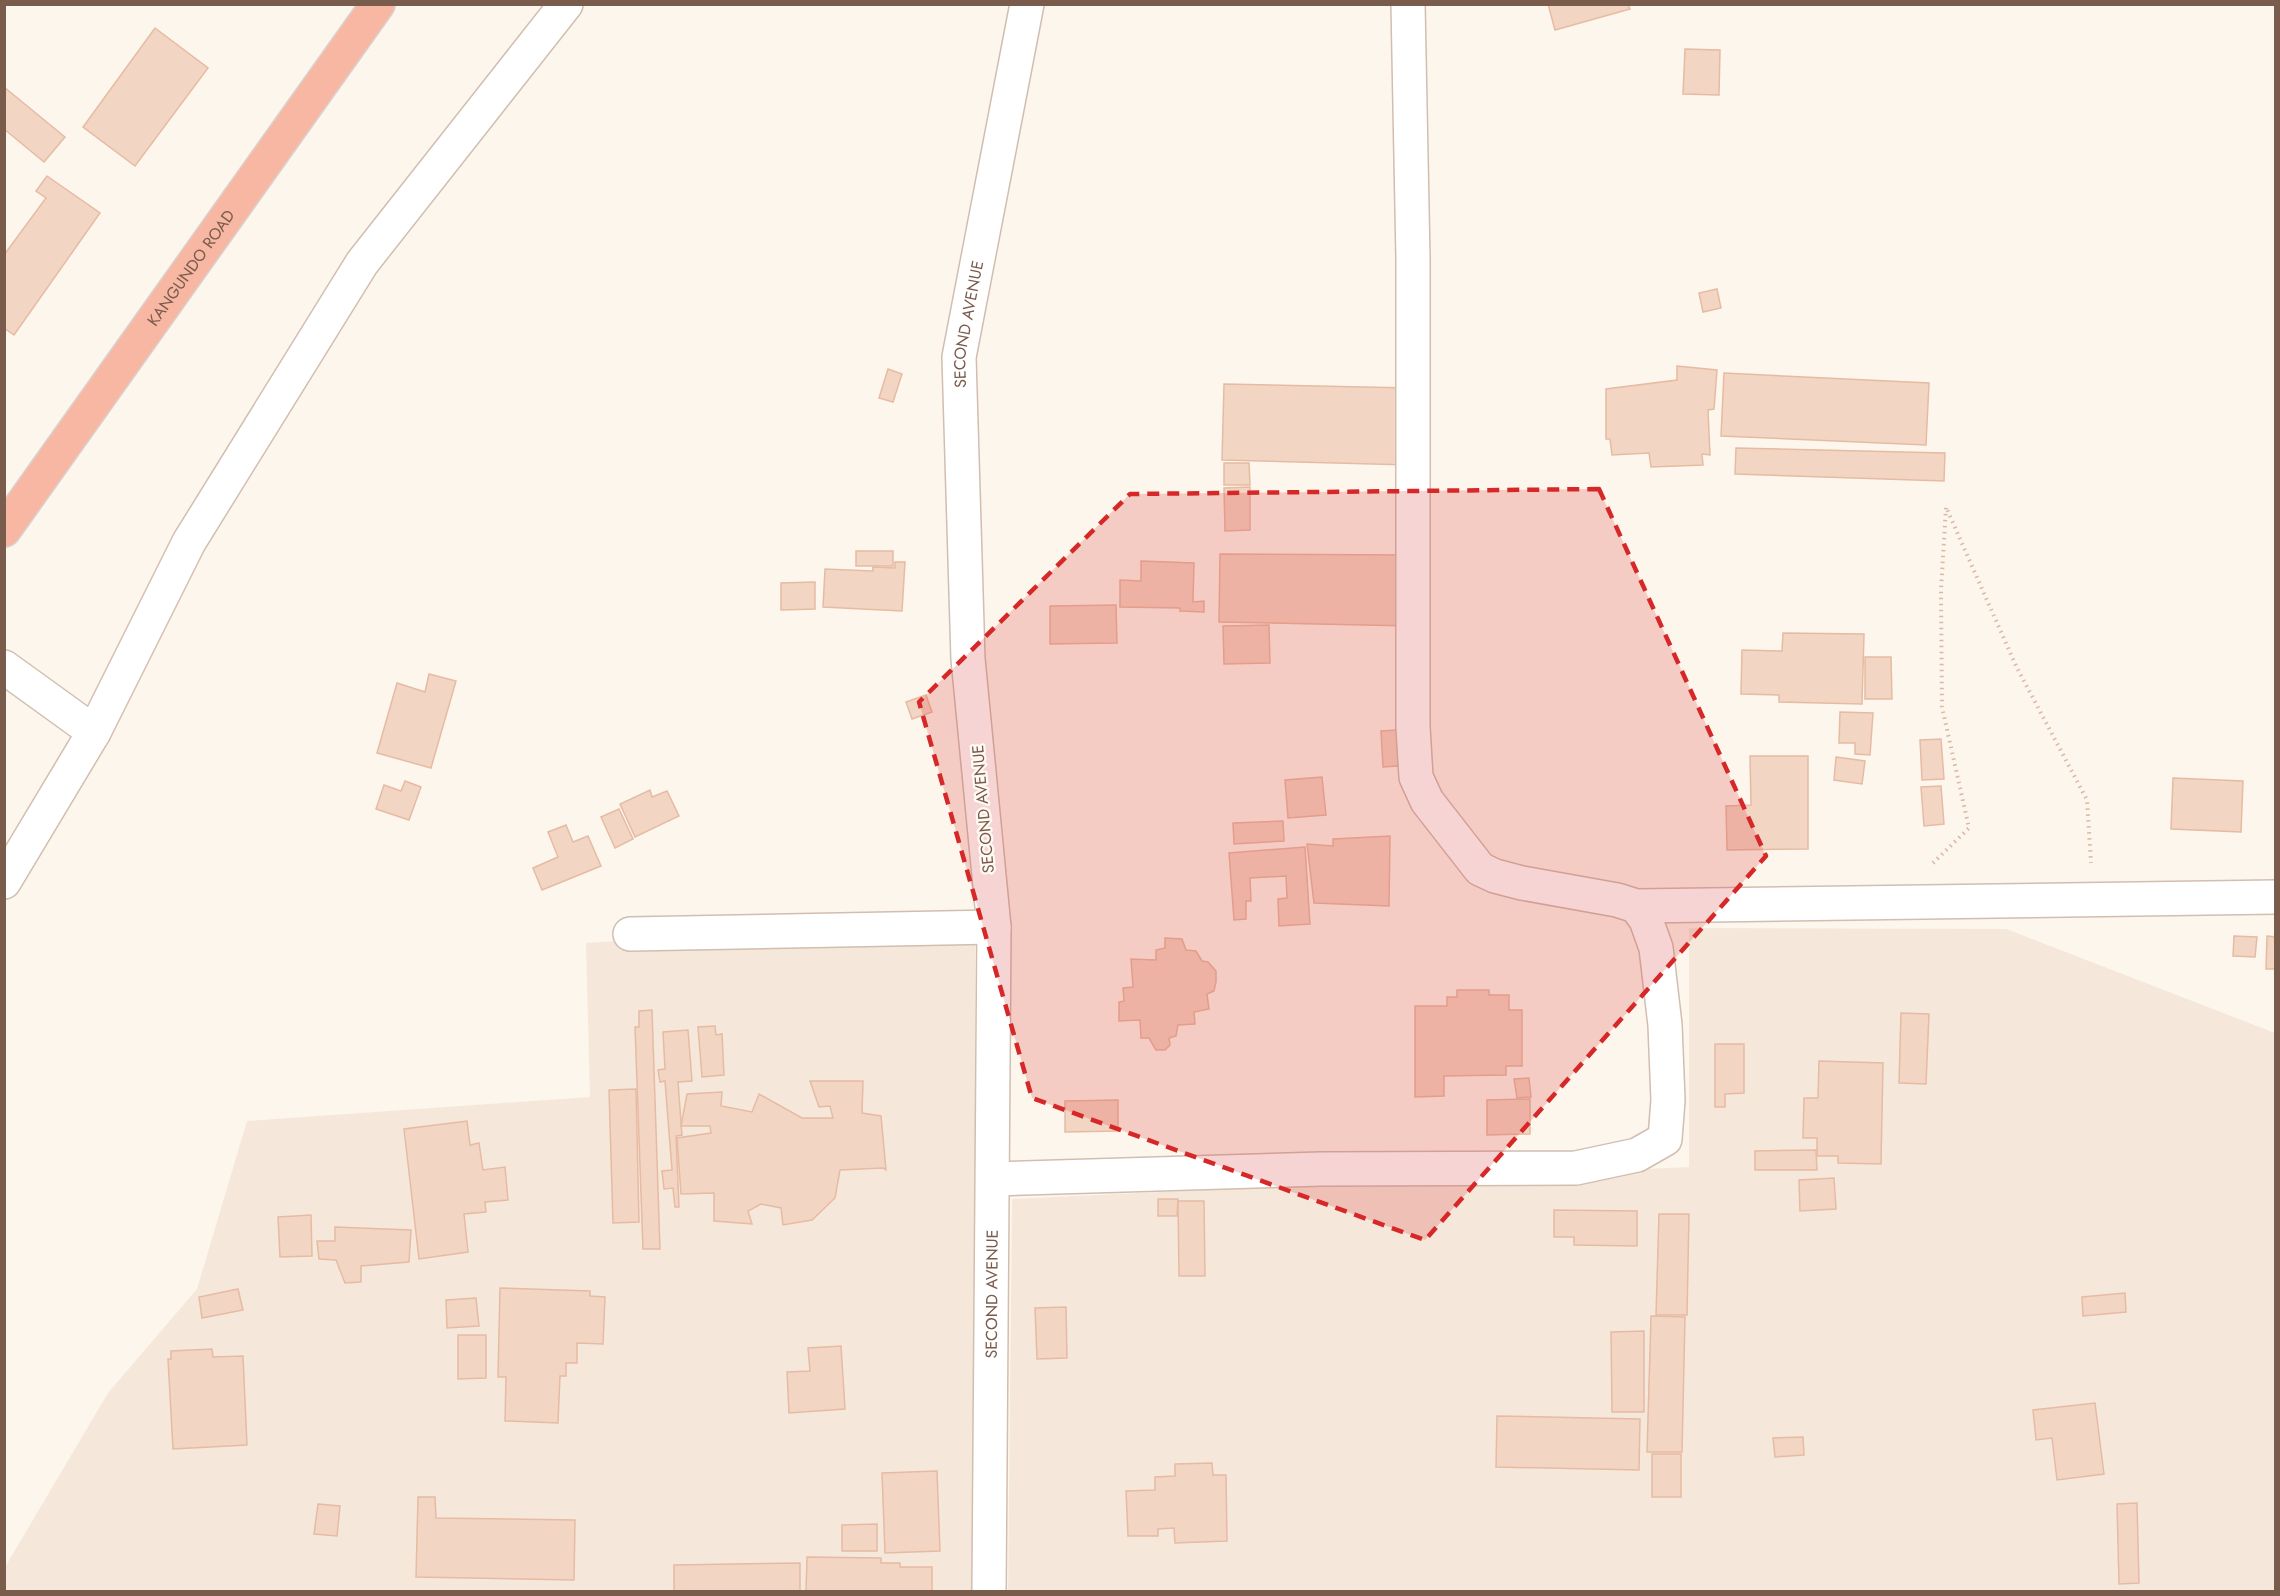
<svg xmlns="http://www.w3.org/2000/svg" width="2280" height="1596" font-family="Jost,sans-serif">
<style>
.residential{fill:#f5e8da}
.building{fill:#f3d5c3;stroke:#e6bba3;stroke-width:1.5}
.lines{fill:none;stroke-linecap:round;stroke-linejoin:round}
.minor-casing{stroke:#d1beb0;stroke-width:36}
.highway-casing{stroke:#dad1cd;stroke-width:36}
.path{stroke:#d9b8a5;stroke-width:4;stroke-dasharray:1.5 4.5;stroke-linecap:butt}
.minor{stroke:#fff;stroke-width:33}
.highway{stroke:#f7b7a3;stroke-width:33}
.marked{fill:#d62828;fill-opacity:0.2;stroke:#d62828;stroke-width:4.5;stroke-dasharray:12 8;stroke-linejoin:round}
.labels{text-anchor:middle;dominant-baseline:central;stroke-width:4.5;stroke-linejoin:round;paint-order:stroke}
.street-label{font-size:16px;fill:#7a5c4d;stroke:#fffaf3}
</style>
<rect width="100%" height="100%" fill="#fdf6ec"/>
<g class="residential">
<path d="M975 918 976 1591 5 1592V1567L108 1393 197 1289 247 1121 590 1097 586 943Z"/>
<path d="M1689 928 2006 929 2275 1033V1591L1008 1592 1012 1199 1689 1167Z"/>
</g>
<g class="building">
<path d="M1548 4H1628L1630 9 1555 30Z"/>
<path d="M155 28 208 68 135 166 83 127Z"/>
<path d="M1685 49 1720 50 1719 95 1683 94Z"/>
<path d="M4 87 65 137 44 162 4 129Z"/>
<path d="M47 176 100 213 14 335 4 328V255L46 198 36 191Z"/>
<path d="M1717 289 1721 308 1703 312 1699 293Z"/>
<path d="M1677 366 1717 370 1714 409 1708 410 1710 455 1702 454 1703 465 1651 467 1649 453 1612 455 1610 439H1606V389L1677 380Z"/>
<path d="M888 369 902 374 893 402 879 398Z"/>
<path d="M1724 373 1929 383 1926 445 1721 436Z"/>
<path d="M1224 384 1410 388 1409 465 1222 460Z"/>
<path d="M1736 448 1945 453 1944 481 1735 474Z"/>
<path d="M1224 463H1249L1250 485H1224Z"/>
<path d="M1250 487V530L1225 531 1224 488Z"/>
<rect x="856" y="551" width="37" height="15"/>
<path d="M1220 554 1411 555 1410 626 1219 622Z"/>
<path d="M1141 561 1194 563 1193 602 1204 601V612L1180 611V608L1120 607V580L1141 581Z"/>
<path d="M895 562H905L902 611 823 607 825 569 873 571V567L895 568Z"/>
<path d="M815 582V609L781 610V583Z"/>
<path d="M1116 605 1117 643 1050 644V606Z"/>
<path d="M1269 625 1270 663 1224 664 1223 626Z"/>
<path d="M1783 633 1864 634 1862 704 1779 702V695L1741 694 1742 650 1782 651Z"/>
<path d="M1865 657H1891L1892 699H1865Z"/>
<path d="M429 674 456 681 431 768 377 753 397 683 425 692Z"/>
<path d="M926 695 932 712 912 719 906 702Z"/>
<path d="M1840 712 1873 713 1870 755 1855 754V743H1839Z"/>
<path d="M1412 729 1413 765 1383 767 1381 731Z"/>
<path d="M1941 739 1944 779 1922 780 1920 740Z"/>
<path d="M1750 756H1808V849L1727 850 1726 806 1751 805Z"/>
<path d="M1836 757 1865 761 1862 784 1834 780Z"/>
<path d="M1322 777 1326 815 1288 818 1285 780Z"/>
<path d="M2173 778 2243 781 2241 832 2171 829Z"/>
<path d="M405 781 421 787 409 820 376 809 384 785 401 791Z"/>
<path d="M1941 786 1944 824 1924 826 1921 787Z"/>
<path d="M650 790 652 797 667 791 679 816 635 837 620 804Z"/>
<path d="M619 809 633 839 615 848 601 817Z"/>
<path d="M1283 821 1284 841 1234 844 1233 823Z"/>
<path d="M566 825 573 842 588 836 601 866 542 890 533 868 558 857 548 832Z"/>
<path d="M1390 836 1389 906 1314 903 1307 844 1333 846V839Z"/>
<path d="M1305 847 1310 924 1279 926 1278 899 1287 898 1286 876 1250 878 1251 901H1246V919L1234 920 1229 853Z"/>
<path d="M2234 936 2257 937 2255 957 2233 956Z"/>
<path d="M2267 936 2276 937V969H2266Z"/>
<path d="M1165 938 1182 939 1186 950 1196 951 1202 961 1208 962 1216 971V982L1214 991 1207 994 1209 1009 1194 1012 1195 1024 1178 1025 1176 1036 1169 1038 1170 1045 1165 1050H1156L1149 1038H1141L1140 1020 1119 1021V1002L1124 1001 1123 988 1133 987 1131 959 1156 960V950L1165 948Z"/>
<path d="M1457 990H1489V995H1509V1010H1522V1066H1506V1075L1444 1076V1096L1415 1097V1006H1447V997H1457Z"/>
<path d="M652 1010 660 1249H643L635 1027H639V1011Z"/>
<path d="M1901 1013 1929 1014 1926 1084 1899 1083Z"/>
<path d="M715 1026 716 1035 722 1034 724 1075 702 1077 698 1027Z"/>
<path d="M688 1030 692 1081 678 1082 682 1135 676 1136 679 1207H675L673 1188 664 1189 662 1171 672 1170 665 1081 660 1082 658 1070 665 1069 663 1032Z"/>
<path d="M1715 1044H1744V1093L1725 1094V1107H1715Z"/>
<path d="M1819 1061 1883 1063 1881 1164 1838 1163V1156H1817V1138H1803L1804 1098H1818Z"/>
<path d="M1529 1078 1531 1097 1517 1098 1514 1079Z"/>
<path d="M810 1081H863L862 1113 881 1116 886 1170 883 1168 840 1170 835 1198 812 1220 783 1225 781 1208 761 1204 748 1211 752 1224 714 1221V1193L681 1194 677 1138 711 1133 710 1126H681L687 1094 722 1092 721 1106 752 1112 759 1094 802 1118H833L830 1106 819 1107Z"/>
<path d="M636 1089 639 1222 613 1223 609 1090Z"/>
<path d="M1530 1099V1134L1487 1135V1100Z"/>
<path d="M1118 1100V1131L1065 1132V1101Z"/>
<path d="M467 1121 470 1145 479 1143 483 1170 505 1167 508 1200 485 1202 486 1212 464 1214 468 1252 419 1259 404 1129Z"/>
<path d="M1816 1150 1817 1170H1755V1151Z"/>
<path d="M1834 1178 1836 1209 1800 1211 1799 1180Z"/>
<path d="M1158 1199H1178L1177 1216H1158Z"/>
<path d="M1178 1201H1204L1205 1276H1179Z"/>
<path d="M1554 1210 1637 1211V1246L1574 1245V1237H1554Z"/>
<path d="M1659 1214H1689L1687 1315H1656Z"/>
<path d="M311 1215 312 1256 280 1257 278 1217Z"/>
<path d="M335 1227 411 1230 409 1262 361 1266V1282L345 1283 336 1260 319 1259 317 1241H335Z"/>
<path d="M500 1288 590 1291V1296L605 1297 603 1344 577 1343V1363H566V1376H560L558 1423 505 1421 506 1377H498Z"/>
<path d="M238 1289 243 1310 202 1318 199 1297Z"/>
<path d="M2125 1293 2126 1312 2083 1316 2082 1297Z"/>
<path d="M476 1298 479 1326 447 1328 446 1300Z"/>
<path d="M1066 1307 1067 1358 1037 1359 1035 1308Z"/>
<path d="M1651 1316 1685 1317 1682 1452H1647Z"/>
<path d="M1644 1331V1412H1612L1611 1332Z"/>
<path d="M458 1335H486V1378L458 1379Z"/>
<path d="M841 1346 845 1409 789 1413 787 1372 810 1371 808 1348Z"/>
<path d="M212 1349 213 1357 243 1356 247 1445 173 1449 168 1359H171V1351Z"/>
<path d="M2095 1403 2104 1474 2057 1480 2052 1438 2036 1440 2033 1410Z"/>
<path d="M1497 1416 1640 1419 1639 1470 1496 1467Z"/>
<path d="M1803 1437 1804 1455 1775 1457 1773 1438Z"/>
<rect x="1652" y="1454" width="29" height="43"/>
<path d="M1212 1463 1213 1475H1226L1227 1541 1175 1543 1174 1528 1158 1529V1536H1128L1126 1491 1155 1490V1477L1175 1476V1464Z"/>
<path d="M937 1471 940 1551 885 1553 882 1473Z"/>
<path d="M418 1497H435L436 1518 575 1520 574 1580 416 1577Z"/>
<path d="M2137 1503 2139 1583 2119 1584 2117 1504Z"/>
<path d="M318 1504 340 1506 337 1536 314 1534Z"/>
<path d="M877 1524V1551H842V1525Z"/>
<path d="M807 1557 881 1558V1563H900V1567H932V1592H806Z"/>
<path d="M800 1563V1592H674V1565Z"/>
</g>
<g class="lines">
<g class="minor-casing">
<g id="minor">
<path d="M1408 4 1413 259V727L1416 777 1427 801 1480 869 1495 876 1522 883 1617 900 1636 906 2276 897"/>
<path d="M4 667 94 732"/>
<path d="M4 882 94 732 189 542 362 263 566 4"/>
<path d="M630 934 994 927"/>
<path d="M993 1179 1321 1169 1576 1168 1637 1155 1665 1139 1668 1100 1665 1025 1656 948 1646 920 1636 906"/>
<path id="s1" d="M989 1592 994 927 968 659 959 357 1027 4"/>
</g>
</g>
<g class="highway-casing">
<g id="highway">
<path id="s2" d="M4 530 378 4"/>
</g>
</g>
<path class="path" d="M1933 863 1969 828 1942 707 1941 590 1946 507 2016 666 2087 800 2091 863"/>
<use href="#minor" class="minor"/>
<use href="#highway" class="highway"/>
</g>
<path class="marked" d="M1599 489 1766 856 1425 1240 1032 1098 919 702 1130 494Z"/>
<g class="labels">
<g class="street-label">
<text stroke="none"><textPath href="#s2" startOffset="322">KANGUNDO ROAD</textPath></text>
<text stroke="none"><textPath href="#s1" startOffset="1270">SECOND AVENUE</textPath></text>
<text transform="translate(983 809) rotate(-95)">SECOND AVENUE</text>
<text stroke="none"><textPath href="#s1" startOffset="298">SECOND AVENUE</textPath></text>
</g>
</g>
<rect width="2280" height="1596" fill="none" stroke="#7a5c4d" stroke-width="12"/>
</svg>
